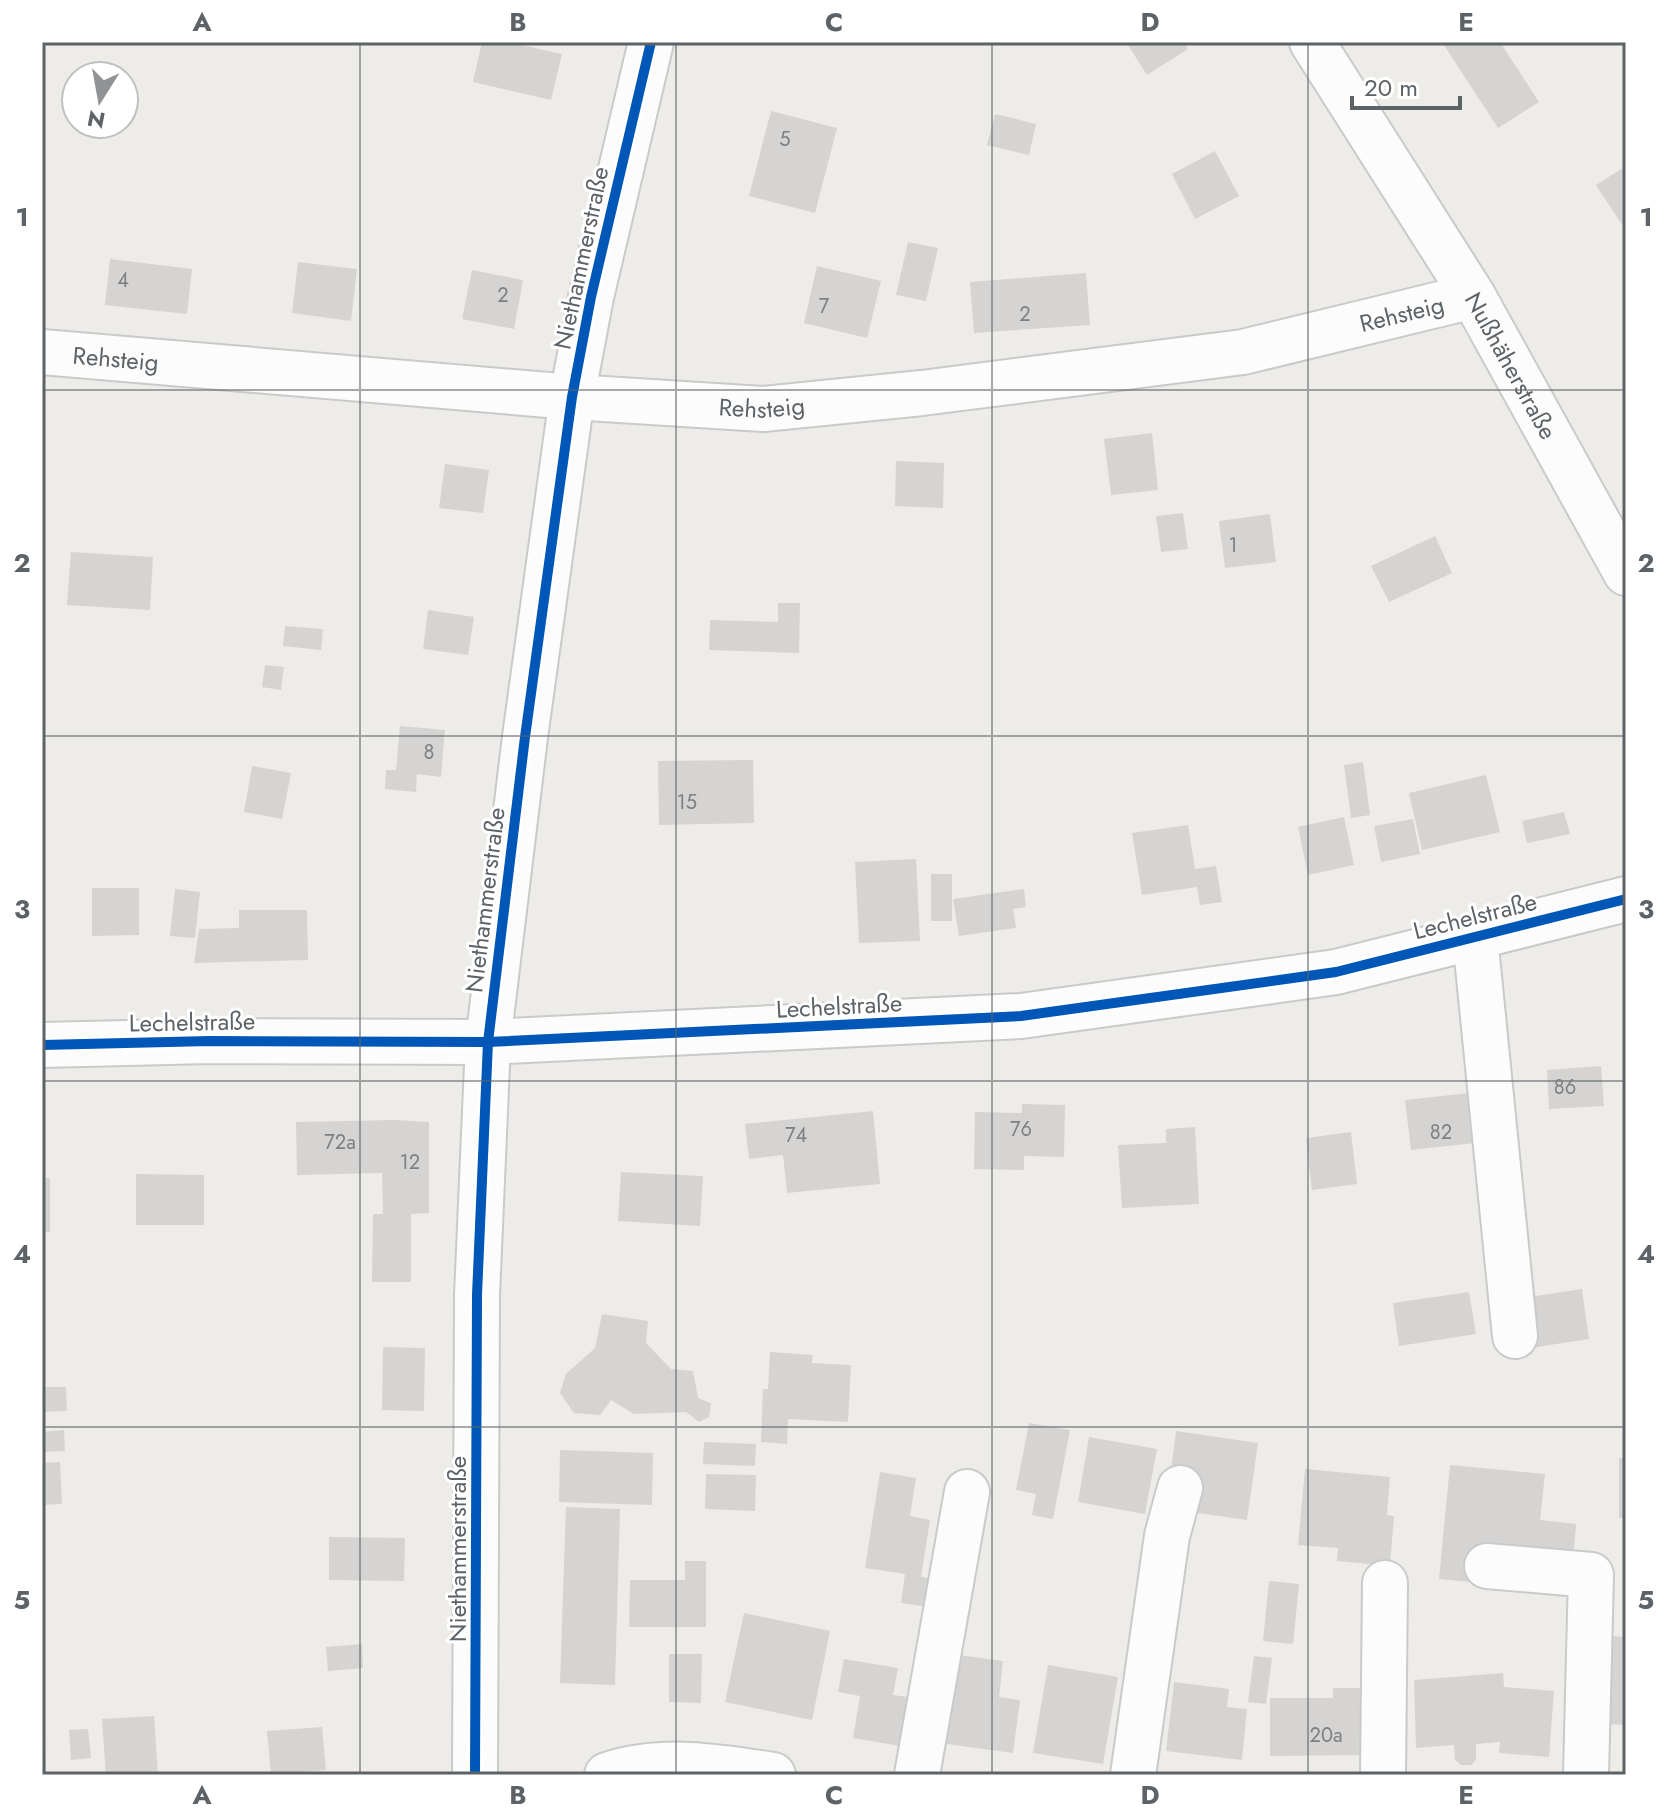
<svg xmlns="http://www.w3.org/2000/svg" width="1668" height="1817" font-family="Jost,sans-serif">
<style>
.building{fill:#d5d4d2}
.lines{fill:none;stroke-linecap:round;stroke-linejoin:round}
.minor-casing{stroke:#cacaca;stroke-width:48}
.minor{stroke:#fcfcfc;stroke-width:44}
.cycleway-casing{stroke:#fff;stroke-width:15}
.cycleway{stroke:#0057b8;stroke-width:10}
.grid{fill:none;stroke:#5d6266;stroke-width:2;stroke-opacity:0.55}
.labels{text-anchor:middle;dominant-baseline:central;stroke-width:6;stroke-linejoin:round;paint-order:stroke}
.number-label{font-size:20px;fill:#7c8082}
.street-label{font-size:24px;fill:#5d6266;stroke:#fff}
.neatline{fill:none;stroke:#5d6266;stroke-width:3}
.grid-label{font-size:26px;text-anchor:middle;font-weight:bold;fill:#5d6266}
</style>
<rect width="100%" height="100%" fill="#eeece8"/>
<g class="building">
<path d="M482 42H508L562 54 551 100 473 82Z"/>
<path d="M1126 42H1184L1188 49 1147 75Z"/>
<path d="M1442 42H1500L1539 102 1498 128Z"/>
<path d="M771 111 837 128 815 213 749 196Z"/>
<path d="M995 114 1036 124 1029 155 987 145Z"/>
<path d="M1215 151 1239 196 1195 219 1172 174Z"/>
<path d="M1626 166V231L1596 185Z"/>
<path d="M908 242 938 248 926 301 896 295Z"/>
<path d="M110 259 192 269 187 314 105 305Z"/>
<path d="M298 262 357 269 351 321 292 313Z"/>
<path d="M817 266 881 281 867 338 804 323Z"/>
<path d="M472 270 523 280 514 329 462 319Z"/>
<path d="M1086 273 1090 325 974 333 970 282Z"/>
<path d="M1152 433 1158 490 1111 495 1104 439Z"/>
<path d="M896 461 944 463 943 508 895 506Z"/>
<path d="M445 464 489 470 483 513 439 508Z"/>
<path d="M1183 513 1188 549 1161 552 1156 516Z"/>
<path d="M1270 514 1276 562 1225 568 1219 521Z"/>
<path d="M1435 536 1452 573 1389 602 1371 566Z"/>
<path d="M71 552 153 557 150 610 67 605Z"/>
<path d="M778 603H800L799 653 709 650 710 620 778 622Z"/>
<path d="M428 610 474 617 468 655 423 649Z"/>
<path d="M285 626 323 629 321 650 283 646Z"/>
<path d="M265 665 284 667 281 690 262 687Z"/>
<path d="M400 726 445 730 441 777 417 774 416 792 385 789 386 770H396Z"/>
<path d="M753 760 754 823 659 825 658 761Z"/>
<path d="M1363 762 1370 815 1351 818 1344 765Z"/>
<path d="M252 766 291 773 282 819 244 812Z"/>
<path d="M1486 775 1500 832 1422 850 1409 793Z"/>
<path d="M1564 812 1570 834 1527 843 1522 821Z"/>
<path d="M1344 817 1354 865 1308 875 1298 827Z"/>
<path d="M1413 819 1420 854 1381 862 1374 826Z"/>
<path d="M1188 825 1195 869 1216 866 1222 902 1200 905 1197 887 1142 895 1132 833Z"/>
<path d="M916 859 920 941 859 943 855 862Z"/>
<rect x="931" y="874" width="21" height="47"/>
<path d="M92 888H139V935L92 936Z"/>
<path d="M175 889 200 892 195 938 170 936Z"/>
<path d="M1024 889 1026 907 1013 909 1016 928 959 936 953 899Z"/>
<path d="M239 910H307L308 960 194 963 199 929 239 928Z"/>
<path d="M1601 1066 1604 1106 1549 1109 1547 1070Z"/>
<path d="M1469 1093 1475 1143 1411 1150 1405 1100Z"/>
<path d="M1022 1104 1065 1105 1064 1157 1024 1156V1170L974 1169 975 1112 1022 1113Z"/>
<path d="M873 1111 880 1184 787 1193 783 1155 749 1159 745 1124Z"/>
<path d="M395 1120 429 1122V1213L411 1214V1282H372L373 1214H383L382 1173 297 1175 296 1122Z"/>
<path d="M1195 1127 1199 1204 1122 1208 1118 1145 1166 1143V1129Z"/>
<path d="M1351 1132 1357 1184 1312 1190 1306 1138Z"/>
<path d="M621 1172 703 1176 700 1226 618 1221Z"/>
<path d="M136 1174 204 1175V1225H136Z"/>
<rect x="42" y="1178" width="8" height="54"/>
<path d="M1582 1289 1589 1339 1530 1348 1522 1298Z"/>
<path d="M1469 1292 1476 1334 1399 1346 1393 1303Z"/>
<path d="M602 1314 648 1321 646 1343 671 1369 693 1371 698 1398 711 1403 709 1417 699 1422 686 1412 634 1414 611 1400 600 1415 574 1413 560 1393 566 1374 595 1348Z"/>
<path d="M383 1347 425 1348 424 1411 382 1410Z"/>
<path d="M770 1352 813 1355 812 1363 851 1365 848 1422 788 1419 787 1444 761 1442 763 1389H768Z"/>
<path d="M42 1387H66L67 1411 42 1412Z"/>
<path d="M1029 1423 1070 1430 1053 1519 1032 1515 1036 1494 1016 1490Z"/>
<path d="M64 1430 65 1451 42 1452V1432Z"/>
<path d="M1176 1431 1258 1443 1247 1520 1191 1512 1197 1473 1171 1470Z"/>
<path d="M1089 1437 1157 1449 1145 1514 1078 1502Z"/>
<path d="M704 1442 756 1444 755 1466 703 1464Z"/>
<path d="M560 1450 653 1453 652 1505 559 1502Z"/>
<rect x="1619" y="1458" width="7" height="60"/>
<path d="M60 1462 62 1504 42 1505V1463Z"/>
<path d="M1450 1465 1545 1474 1540 1520 1576 1524 1573 1560 1473 1551 1470 1582 1439 1579Z"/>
<path d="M1305 1469 1390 1477 1387 1515 1394 1516 1390 1566 1337 1561 1338 1548 1298 1545Z"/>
<path d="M880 1472 916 1478 910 1516 930 1520 921 1577 941 1580 936 1608 901 1603 905 1574 865 1568Z"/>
<path d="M706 1474 756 1475 755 1511 705 1509Z"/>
<path d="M566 1507 620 1509 615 1685 560 1683Z"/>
<path d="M329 1537 405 1538 404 1581 329 1580Z"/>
<path d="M685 1561H706V1627H629L630 1580H685Z"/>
<path d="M1269 1581 1299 1584 1293 1644 1263 1641Z"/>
<path d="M744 1613 830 1631 812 1720 725 1702Z"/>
<path d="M1611 1636 1626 1637V1725L1607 1724Z"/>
<path d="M362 1644 363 1668 328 1671 326 1647Z"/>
<path d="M669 1654H702L701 1703 669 1702Z"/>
<path d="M952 1654 1003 1661 999 1697 1020 1700 1013 1753 939 1743Z"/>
<path d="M1254 1656 1272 1658 1266 1704 1248 1702Z"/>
<path d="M844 1659 898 1668 893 1695 908 1697 900 1746 853 1738 860 1696 838 1692Z"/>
<path d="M1048 1665 1118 1677 1103 1764 1033 1753Z"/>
<path d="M1503 1673 1504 1687 1554 1691 1549 1757 1499 1753 1500 1742 1476 1744V1759L1472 1765H1461L1455 1760 1454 1745 1416 1748 1414 1680Z"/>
<path d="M1174 1682 1229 1689 1227 1707 1247 1709 1242 1760 1166 1751Z"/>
<path d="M1333 1688H1372V1755L1270 1756V1698H1333Z"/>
<path d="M154 1716 158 1775H106L102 1719Z"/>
<path d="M42 1724H45L46 1775H42Z"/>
<path d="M322 1727 326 1770 271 1774 267 1731Z"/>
<path d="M88 1729 91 1758 71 1760 69 1730Z"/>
</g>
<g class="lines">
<g class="minor-casing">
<g id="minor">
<path id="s1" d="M1312 42 1473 296 1626 573"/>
<path id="s2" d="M42 352 572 397 763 409 922 393 1243 352 1473 296"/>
<path d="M1475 937 1515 1336"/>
<path d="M42 1045 210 1041 488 1042 1021 1016 1336 972 1626 899"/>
<path d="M1487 1566 1591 1575 1586 1775"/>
<path d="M475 1775 477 1295 488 1042 525 737 572 397 591 297 651 42"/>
<path d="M607 1775C660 1757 718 1766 773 1775"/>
<path d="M917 1775 967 1492"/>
<path d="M1133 1775 1167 1536 1180 1488"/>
<path d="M1383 1775 1385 1583"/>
</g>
</g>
<use href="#minor" class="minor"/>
<g class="cycleway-casing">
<g id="cycleway">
<path d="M42 1045 210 1041 488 1042 1021 1016 1336 972 1626 899"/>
<path d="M475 1775 477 1295 488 1042 525 737 572 397 591 297 651 42"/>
</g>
</g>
<use href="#cycleway" class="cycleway"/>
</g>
<path class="grid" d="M360 42V1775M676 42V1775M992 42V1775M1308 42V1775M42 390H1626M42 736H1626M42 1081H1626M42 1427H1626"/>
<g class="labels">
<g class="number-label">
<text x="785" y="139">5</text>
<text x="123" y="280">4</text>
<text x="503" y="295">2</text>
<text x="824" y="306">7</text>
<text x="1025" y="314">2</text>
<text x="1233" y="545">1</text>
<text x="429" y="752">8</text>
<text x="687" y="802">15</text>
<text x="1565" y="1087">86</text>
<text x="1021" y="1129">76</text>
<text x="1441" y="1132">82</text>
<text x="796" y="1135">74</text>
<text x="340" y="1142">72a</text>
<text x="410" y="1162">12</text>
<text x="1326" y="1735">20a</text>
</g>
<g class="street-label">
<text transform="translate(581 258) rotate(-78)">Niethammerstraße</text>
<text stroke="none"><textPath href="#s2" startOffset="1370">Rehsteig</textPath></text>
<text stroke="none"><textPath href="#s2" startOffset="74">Rehsteig</textPath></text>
<text stroke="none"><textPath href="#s1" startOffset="380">Nußhäherstraße</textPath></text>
<text stroke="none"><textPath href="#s2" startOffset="722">Rehsteig</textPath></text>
<text transform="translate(485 900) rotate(-83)">Niethammerstraße</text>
<text transform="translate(1475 916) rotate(-14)">Lechelstraße</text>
<text transform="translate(839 1006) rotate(-3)">Lechelstraße</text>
<text transform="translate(192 1022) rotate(-1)">Lechelstraße</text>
<text transform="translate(457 1549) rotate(-90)">Niethammerstraße</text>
</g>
</g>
<rect width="1668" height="1817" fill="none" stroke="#ffffff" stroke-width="88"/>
<g transform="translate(100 100) rotate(191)"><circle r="38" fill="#ffffff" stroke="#bec0c2" stroke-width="2"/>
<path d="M0-6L14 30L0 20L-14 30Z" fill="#909294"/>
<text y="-12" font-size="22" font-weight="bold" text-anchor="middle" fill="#5d6266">N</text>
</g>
<path d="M1352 96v12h108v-12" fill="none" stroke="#5d6266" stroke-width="4"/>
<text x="1364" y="96" font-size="24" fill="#5d6266" stroke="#ffffff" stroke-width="6" paint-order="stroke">20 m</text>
<rect x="44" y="44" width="1580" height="1729" class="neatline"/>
<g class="grid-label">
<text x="202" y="31">A</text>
<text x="518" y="31">B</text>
<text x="834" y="31">C</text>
<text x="1150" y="31">D</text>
<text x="1466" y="31">E</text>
<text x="22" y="226">1</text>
<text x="1646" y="226">1</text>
<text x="22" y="572">2</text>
<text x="1646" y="572">2</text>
<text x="22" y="918">3</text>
<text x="1646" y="918">3</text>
<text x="22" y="1263">4</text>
<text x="1646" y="1263">4</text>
<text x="22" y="1609">5</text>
<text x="1646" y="1609">5</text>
<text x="202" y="1804">A</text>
<text x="518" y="1804">B</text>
<text x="834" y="1804">C</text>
<text x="1150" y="1804">D</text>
<text x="1466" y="1804">E</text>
</g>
</svg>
